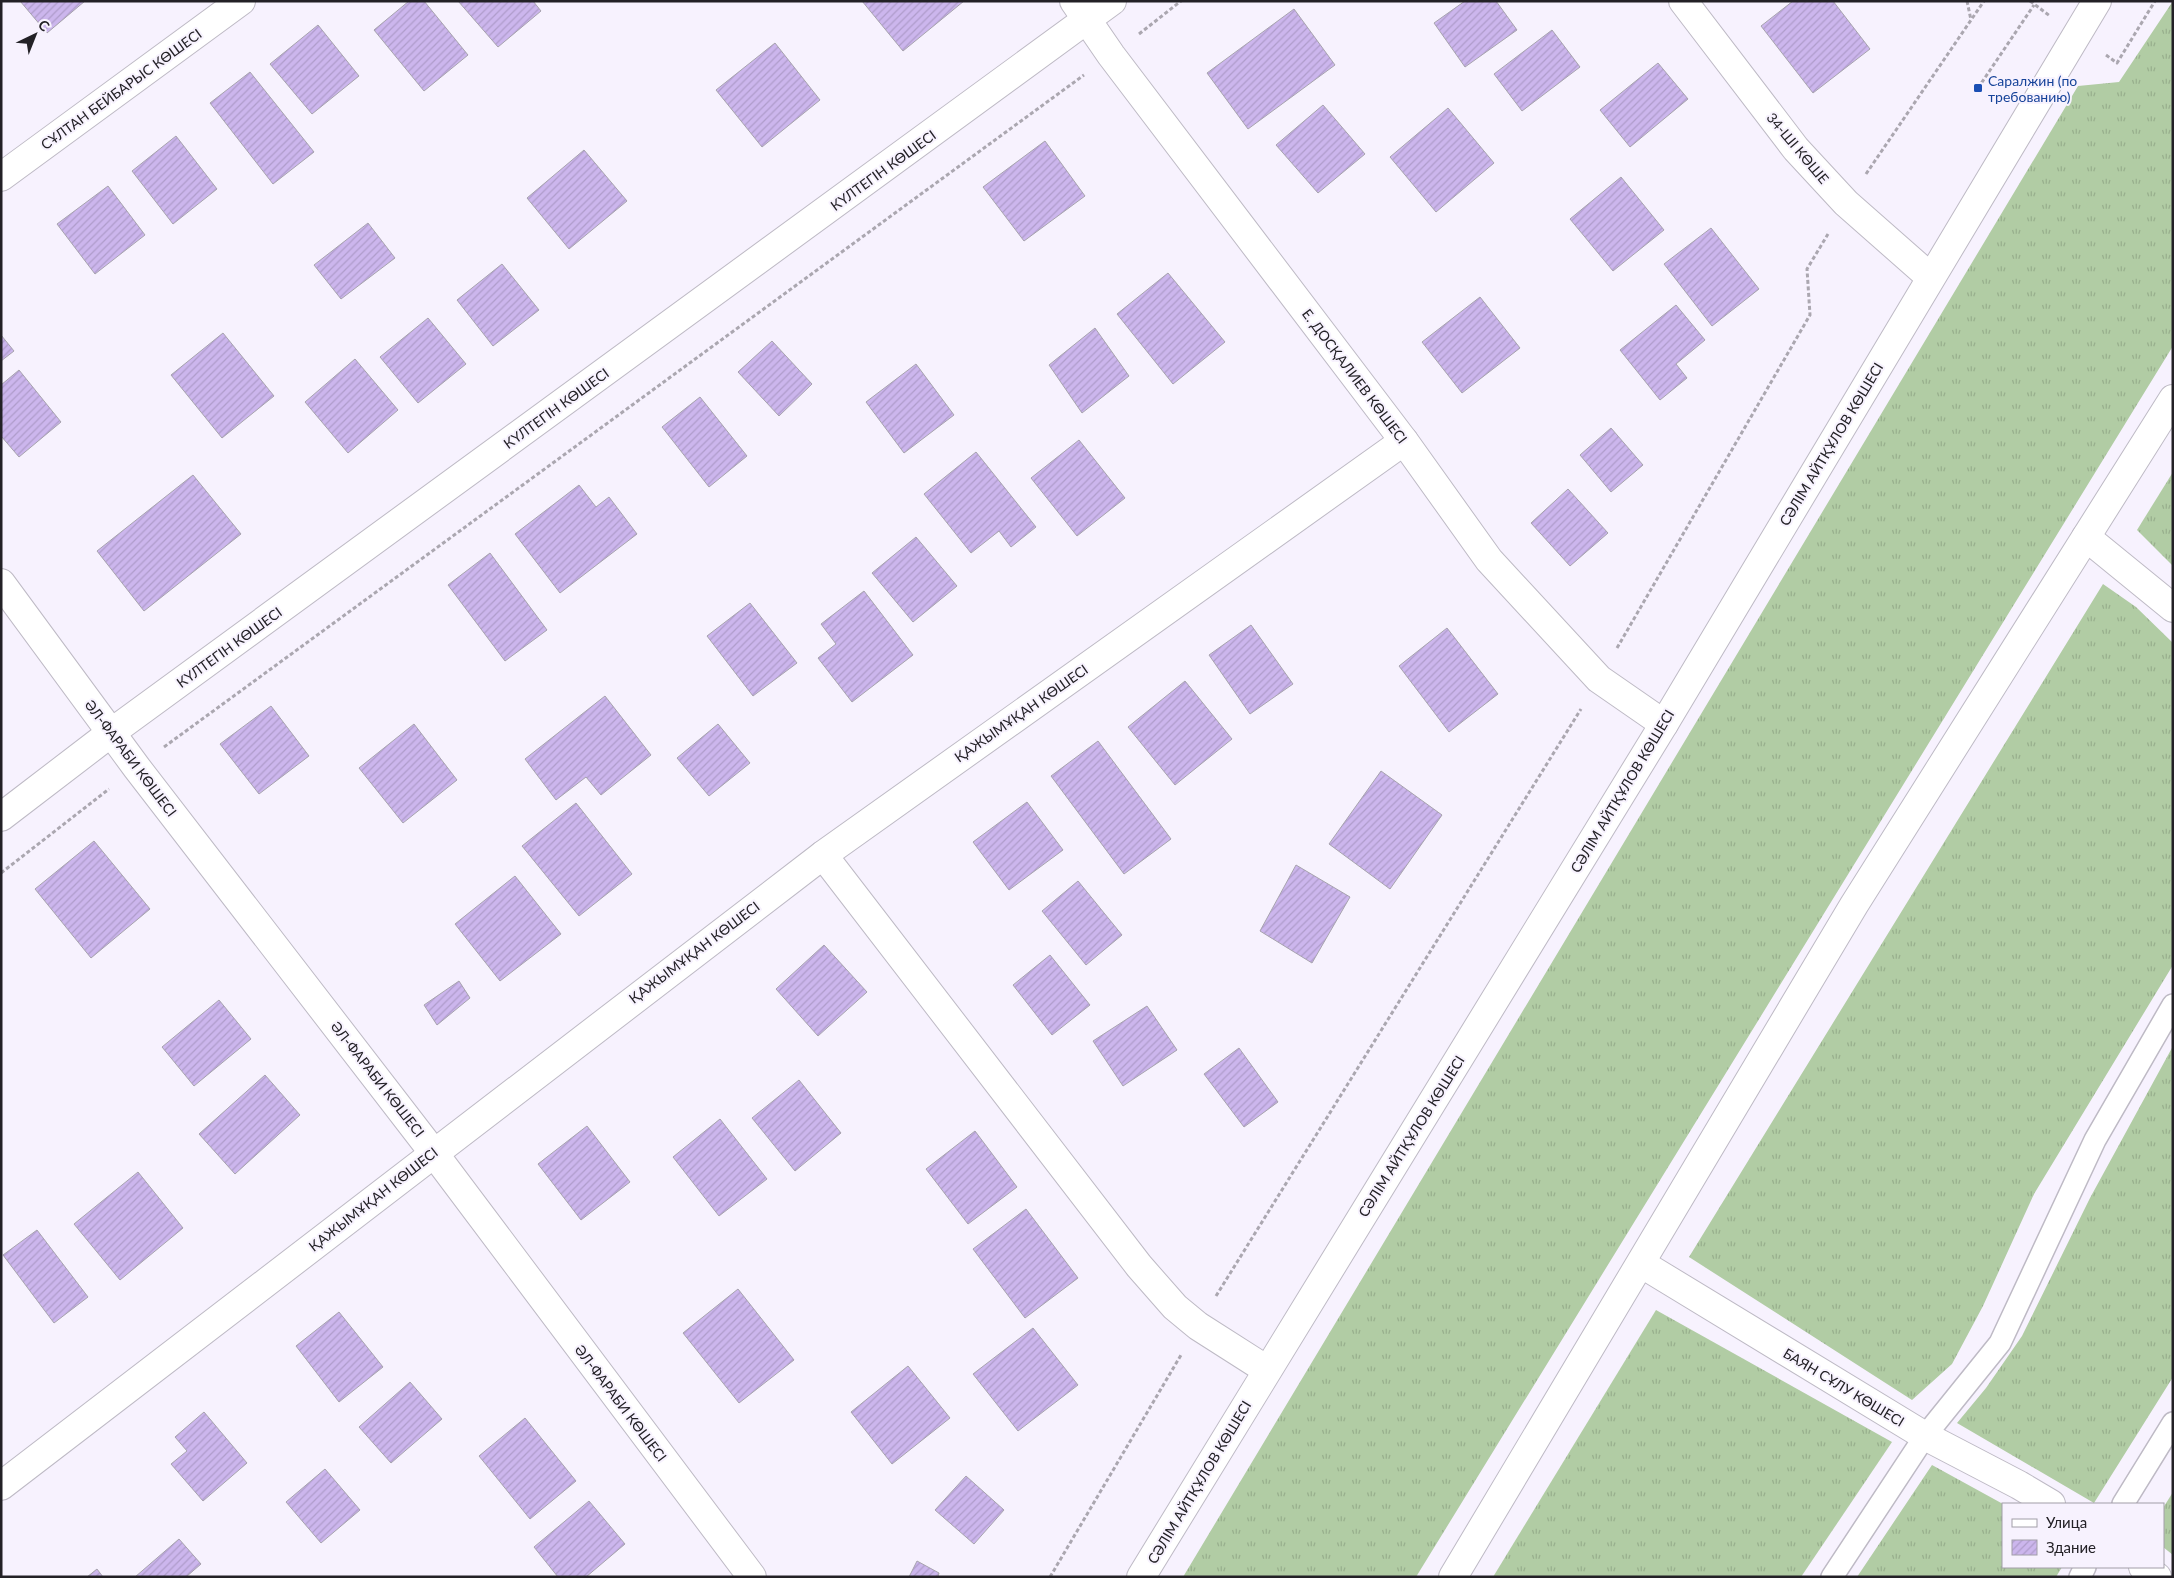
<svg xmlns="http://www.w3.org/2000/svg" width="2174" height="1578" font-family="Lato,sans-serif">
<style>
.grass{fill:url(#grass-tufts)}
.building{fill:url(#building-hatch);stroke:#a7a3ae}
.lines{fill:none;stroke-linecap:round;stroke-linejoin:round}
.lane-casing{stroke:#bebac5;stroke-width:24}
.street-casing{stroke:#bebac5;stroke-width:30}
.highway-casing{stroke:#bebac5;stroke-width:30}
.path{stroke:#aba7b0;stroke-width:3;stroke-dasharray:4 2.5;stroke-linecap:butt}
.lane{stroke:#fff;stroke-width:21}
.street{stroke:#fff;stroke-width:28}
.highway{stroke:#fff;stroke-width:28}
.transit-dot{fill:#1a4fb4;stroke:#f7f2fe;stroke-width:2}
.labels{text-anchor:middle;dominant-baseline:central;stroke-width:4;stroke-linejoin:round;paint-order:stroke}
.transit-label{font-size:14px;fill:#164399;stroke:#f7f2fe;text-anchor:start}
.street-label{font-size:14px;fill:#232126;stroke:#f7f2fe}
</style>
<defs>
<pattern id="grass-tufts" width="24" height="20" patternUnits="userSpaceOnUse" patternTransform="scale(1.25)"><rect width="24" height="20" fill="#b1cca4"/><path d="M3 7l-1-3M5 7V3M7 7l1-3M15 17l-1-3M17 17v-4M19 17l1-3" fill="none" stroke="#98af8d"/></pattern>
<pattern id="building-hatch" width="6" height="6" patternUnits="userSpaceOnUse" patternTransform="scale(1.25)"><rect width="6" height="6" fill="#ccb6ed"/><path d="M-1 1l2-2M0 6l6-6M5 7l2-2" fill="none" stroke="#af9ccb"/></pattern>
</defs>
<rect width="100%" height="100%" fill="#f7f2fe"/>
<g class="grass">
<path d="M2173 1V346L1416 1577H1183L2078 86 2119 82Z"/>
<path d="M2173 472V566L2137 530Z"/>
<path d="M2103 584 2136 607 2173 643V965L2034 1194 1983 1306 1952 1364 1912 1400 1689 1257Z"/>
<path d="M2173 1046V1377L2094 1503 1957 1423 1986 1388 2022 1336 2090 1198Z"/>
<path d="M1656 1310 1892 1442 1801 1577H1493Z"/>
<path d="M1932 1465 2003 1504V1567H2062L2056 1577H1857Z"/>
<path d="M2173 1492V1555L2163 1547V1508Z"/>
</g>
<g class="building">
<path d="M20 1H85L47 33Z"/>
<path d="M409 1H424L468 55 424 91 374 30Z"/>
<path d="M458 1H533L541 11 498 47Z"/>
<path d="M862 1H964L903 51Z"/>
<path d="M1465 1H1496L1517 30 1465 67 1434 23Z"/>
<path d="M1793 1H1833L1870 49 1813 93 1761 26Z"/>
<path d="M1294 9 1335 65 1248 129 1207 73Z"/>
<path d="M318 25 359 76 312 114 270 64Z"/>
<path d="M1552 30 1580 67 1522 111 1494 74Z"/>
<path d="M775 43 820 100 762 147 716 90Z"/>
<path d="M1658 63 1688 99 1630 147 1600 110Z"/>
<path d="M250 72 314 152 273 184 210 103Z"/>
<path d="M1323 105 1365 154 1318 193 1276 145Z"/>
<path d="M1448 108 1494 163 1436 212 1390 157Z"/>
<path d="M176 136 217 189 173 224 132 171Z"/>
<path d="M1045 141 1085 196 1024 241 983 187Z"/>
<path d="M584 150 627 201 569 249 527 198Z"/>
<path d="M1621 177 1664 230 1613 271 1570 219Z"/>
<path d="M108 186 145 235 95 274 57 224Z"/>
<path d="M368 223 395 258 341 299 314 265Z"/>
<path d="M1711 228 1759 289 1712 326 1664 264Z"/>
<path d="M502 264 539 310 493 346 457 300Z"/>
<path d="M1168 273 1225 342 1173 384 1117 314Z"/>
<path d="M1480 297 1520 348 1462 393 1422 342Z"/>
<path d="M1676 305 1705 340 1676 364 1687 378 1660 400 1620 350Z"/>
<path d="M428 318 466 364 418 403 380 357Z"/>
<path d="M1095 328 1129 376 1082 413 1049 365Z"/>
<path d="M223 333 274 396 222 438 171 375Z"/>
<path d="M1 335 14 351 1 361Z"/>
<path d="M772 341 812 384 779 416 738 372Z"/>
<path d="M355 359 398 410 348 453 305 402Z"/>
<path d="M916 364 954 415 904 453 866 402Z"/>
<path d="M19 370 61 422 19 457 1 436V385Z"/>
<path d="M700 397 747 456 709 487 662 427Z"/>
<path d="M1611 428 1643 465 1611 492 1580 455Z"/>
<path d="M1079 440 1125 498 1077 536 1031 478Z"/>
<path d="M976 452 1036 527 1011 547 999 531 971 553 924 494Z"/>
<path d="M193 475 241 534 144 611 97 551Z"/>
<path d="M579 485 596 507 609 497 637 534 560 593 515 534Z"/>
<path d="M1568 489 1608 533 1570 566 1531 523Z"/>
<path d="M916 537 957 586 913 622 872 573Z"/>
<path d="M490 553 547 630 505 661 448 585Z"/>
<path d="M864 591 913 655 852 702 818 658 836 644 821 624Z"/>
<path d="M750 603 797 663 753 696 707 636Z"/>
<path d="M1251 625 1293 684 1250 714 1209 655Z"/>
<path d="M1447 628 1498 694 1449 732 1399 666Z"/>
<path d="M1185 681 1232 739 1175 785 1128 727Z"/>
<path d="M605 696 651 755 601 795 586 777 556 800 525 759Z"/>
<path d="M271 706 309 756 259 794 220 744Z"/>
<path d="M414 724 457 780 403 823 359 768Z"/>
<path d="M718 724 750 763 709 796 677 758Z"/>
<path d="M1098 741 1171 839 1124 874 1051 776Z"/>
<path d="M1381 771 1442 815 1390 889 1329 844Z"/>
<path d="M1027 802 1063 850 1009 890 973 842Z"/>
<path d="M576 803 632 874 579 916 522 846Z"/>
<path d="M94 841 150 909 91 958 35 889Z"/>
<path d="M1296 865 1350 897 1312 963 1260 931Z"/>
<path d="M515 876 561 934 500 981 455 924Z"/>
<path d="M1078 881 1122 935 1086 965 1042 911Z"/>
<path d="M824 945 867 992 818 1036 776 989Z"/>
<path d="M1050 955 1090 1005 1052 1035 1013 985Z"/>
<path d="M459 981 470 998 437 1025 424 1005Z"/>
<path d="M219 1000 251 1039 194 1086 162 1047Z"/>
<path d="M1147 1006 1177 1050 1123 1086 1093 1041Z"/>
<path d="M1239 1048 1278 1102 1244 1127 1204 1074Z"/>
<path d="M265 1075 300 1115 235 1174 199 1134Z"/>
<path d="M799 1080 841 1133 795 1171 752 1118Z"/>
<path d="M720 1119 767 1179 719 1216 673 1157Z"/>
<path d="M587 1126 630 1182 581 1220 538 1164Z"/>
<path d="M975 1131 1017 1187 968 1224 926 1169Z"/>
<path d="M138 1172 183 1228 120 1280 74 1224Z"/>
<path d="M1026 1209 1078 1278 1025 1318 973 1249Z"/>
<path d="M37 1230 88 1297 54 1323 3 1255Z"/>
<path d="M738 1289 794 1360 739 1403 683 1333Z"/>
<path d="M339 1312 383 1367 339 1402 296 1346Z"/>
<path d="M1033 1328 1078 1385 1018 1431 973 1374Z"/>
<path d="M908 1366 950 1418 892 1464 851 1412Z"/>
<path d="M410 1382 442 1419 391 1463 359 1427Z"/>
<path d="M204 1412 247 1463 203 1501 171 1464 187 1451 175 1437Z"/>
<path d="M525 1418 576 1481 530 1519 479 1456Z"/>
<path d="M325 1469 360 1510 321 1543 286 1502Z"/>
<path d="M966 1476 1004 1510 974 1544 935 1510Z"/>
<path d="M589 1501 625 1544 586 1577H558L534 1547Z"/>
<path d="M179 1539 201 1564 186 1577H135Z"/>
<path d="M917 1561 939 1573 938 1577H909Z"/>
<path d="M97 1569 103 1577H87Z"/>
</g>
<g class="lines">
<g class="lane-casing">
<g id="lane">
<path d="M2123 1504 2173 1423"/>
<path d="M1832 1577 1925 1436 2000 1343 2095 1140 2173 1005"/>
<path d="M2080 1577 2085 1567"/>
</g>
</g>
<g class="street-casing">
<g id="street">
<path d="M1074 1 1111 55 1404 441 1489 560 1599 679 1664 724"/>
<path d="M1683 1 1796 149 1846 203 1930 277"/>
<path d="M1 177 241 1"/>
<path d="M2086 537 2173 608"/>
<path d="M1 583 137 768 433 1152 752 1577"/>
<path d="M1 817 112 732 1112 1"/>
<path d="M823 855 1139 1266 1175 1307 1198 1326 1267 1370"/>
<path d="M1642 1264 1925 1436 2019 1485 2051 1504"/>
<path d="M1 1486 823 855 1404 441"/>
<path d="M2143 1567 2157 1577"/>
<path d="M1141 1577 1664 724 2097 1"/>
</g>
</g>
<g class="highway-casing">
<path id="highway" d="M1453 1577 1854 905 2173 399"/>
</g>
<g class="path">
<path d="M1967 1 1971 20"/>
<path d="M2030 1 2050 16"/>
<path d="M1139 34 1181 1"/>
<path d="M2106 55 2117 63 2155 1"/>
<path d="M1978 88 2034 5"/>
<path d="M1866 174 1984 1"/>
<path d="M1617 648 1810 315 1807 269 1828 234"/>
<path d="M164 747 1084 75"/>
<path d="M1 873 109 789"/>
<path d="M1216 1296 1581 709"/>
<path d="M1050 1577 1181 1355"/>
</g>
<use href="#lane" class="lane"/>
<use href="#street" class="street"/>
<use href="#highway" class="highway"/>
</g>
<rect class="transit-dot" x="1973" y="83" width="10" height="10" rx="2.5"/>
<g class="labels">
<g class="transit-label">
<text x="1988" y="80">Саралжин (по<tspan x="1988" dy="16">требованию)</tspan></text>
</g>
<g class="street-label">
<text transform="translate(121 89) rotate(-36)">СҰЛТАН БЕЙБАРЫС КӨШЕСІ</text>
<text transform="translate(1798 148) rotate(50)">34-ШІ КӨШЕ</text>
<text transform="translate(883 170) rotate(-36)">КҮЛТЕГІН КӨШЕСІ</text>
<text transform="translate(1355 376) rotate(53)">Е. ДОСҚАЛИЕВ КӨШЕСІ</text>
<text transform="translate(556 408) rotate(-36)">КҮЛТЕГІН КӨШЕСІ</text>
<text transform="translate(1831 444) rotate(-59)">СӘЛІМ АЙТҚҰЛОВ КӨШЕСІ</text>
<text transform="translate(229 647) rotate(-36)">КҮЛТЕГІН КӨШЕСІ</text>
<text transform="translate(1021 713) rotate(-35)">ҚАЖЫМҰҚАН КӨШЕСІ</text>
<text transform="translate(131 758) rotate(53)">ӘЛ-ФАРАБИ КӨШЕСІ</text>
<text transform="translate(1622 791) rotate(-59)">СӘЛІМ АЙТҚҰЛОВ КӨШЕСІ</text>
<text transform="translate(694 952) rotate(-37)">ҚАЖЫМҰҚАН КӨШЕСІ</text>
<text transform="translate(378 1079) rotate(52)">ӘЛ-ФАРАБИ КӨШЕСІ</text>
<text transform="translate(1411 1136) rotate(-58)">СӘЛІМ АЙТҚҰЛОВ КӨШЕСІ</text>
<text transform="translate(373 1199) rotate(-38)">ҚАЖЫМҰҚАН КӨШЕСІ</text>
<text transform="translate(1844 1387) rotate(31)">БАЯН СҰЛУ КӨШЕСІ</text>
<text transform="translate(621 1403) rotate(53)">ӘЛ-ФАРАБИ КӨШЕСІ</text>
<text transform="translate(1199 1482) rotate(-59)">СӘЛІМ АЙТҚҰЛОВ КӨШЕСІ</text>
</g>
</g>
<rect width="2174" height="1578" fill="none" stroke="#232126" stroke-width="5"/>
<rect x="2002" y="1503" width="162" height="65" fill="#f7f2fe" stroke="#a29ea8"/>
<rect x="2012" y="1519" width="25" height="8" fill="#ffffff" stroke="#a29ea8"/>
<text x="2046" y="1528" font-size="15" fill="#232126">Улица</text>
<rect x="2012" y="1540" width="25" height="15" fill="url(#building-hatch)" stroke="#a29ea8"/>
<text x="2046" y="1553" font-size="15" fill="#232126">Здание</text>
<g transform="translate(35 35) rotate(43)" stroke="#f7f2fe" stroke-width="4" paint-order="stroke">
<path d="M0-4L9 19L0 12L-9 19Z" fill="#232126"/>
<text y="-8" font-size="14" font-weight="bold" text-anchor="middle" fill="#232126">С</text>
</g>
</svg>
